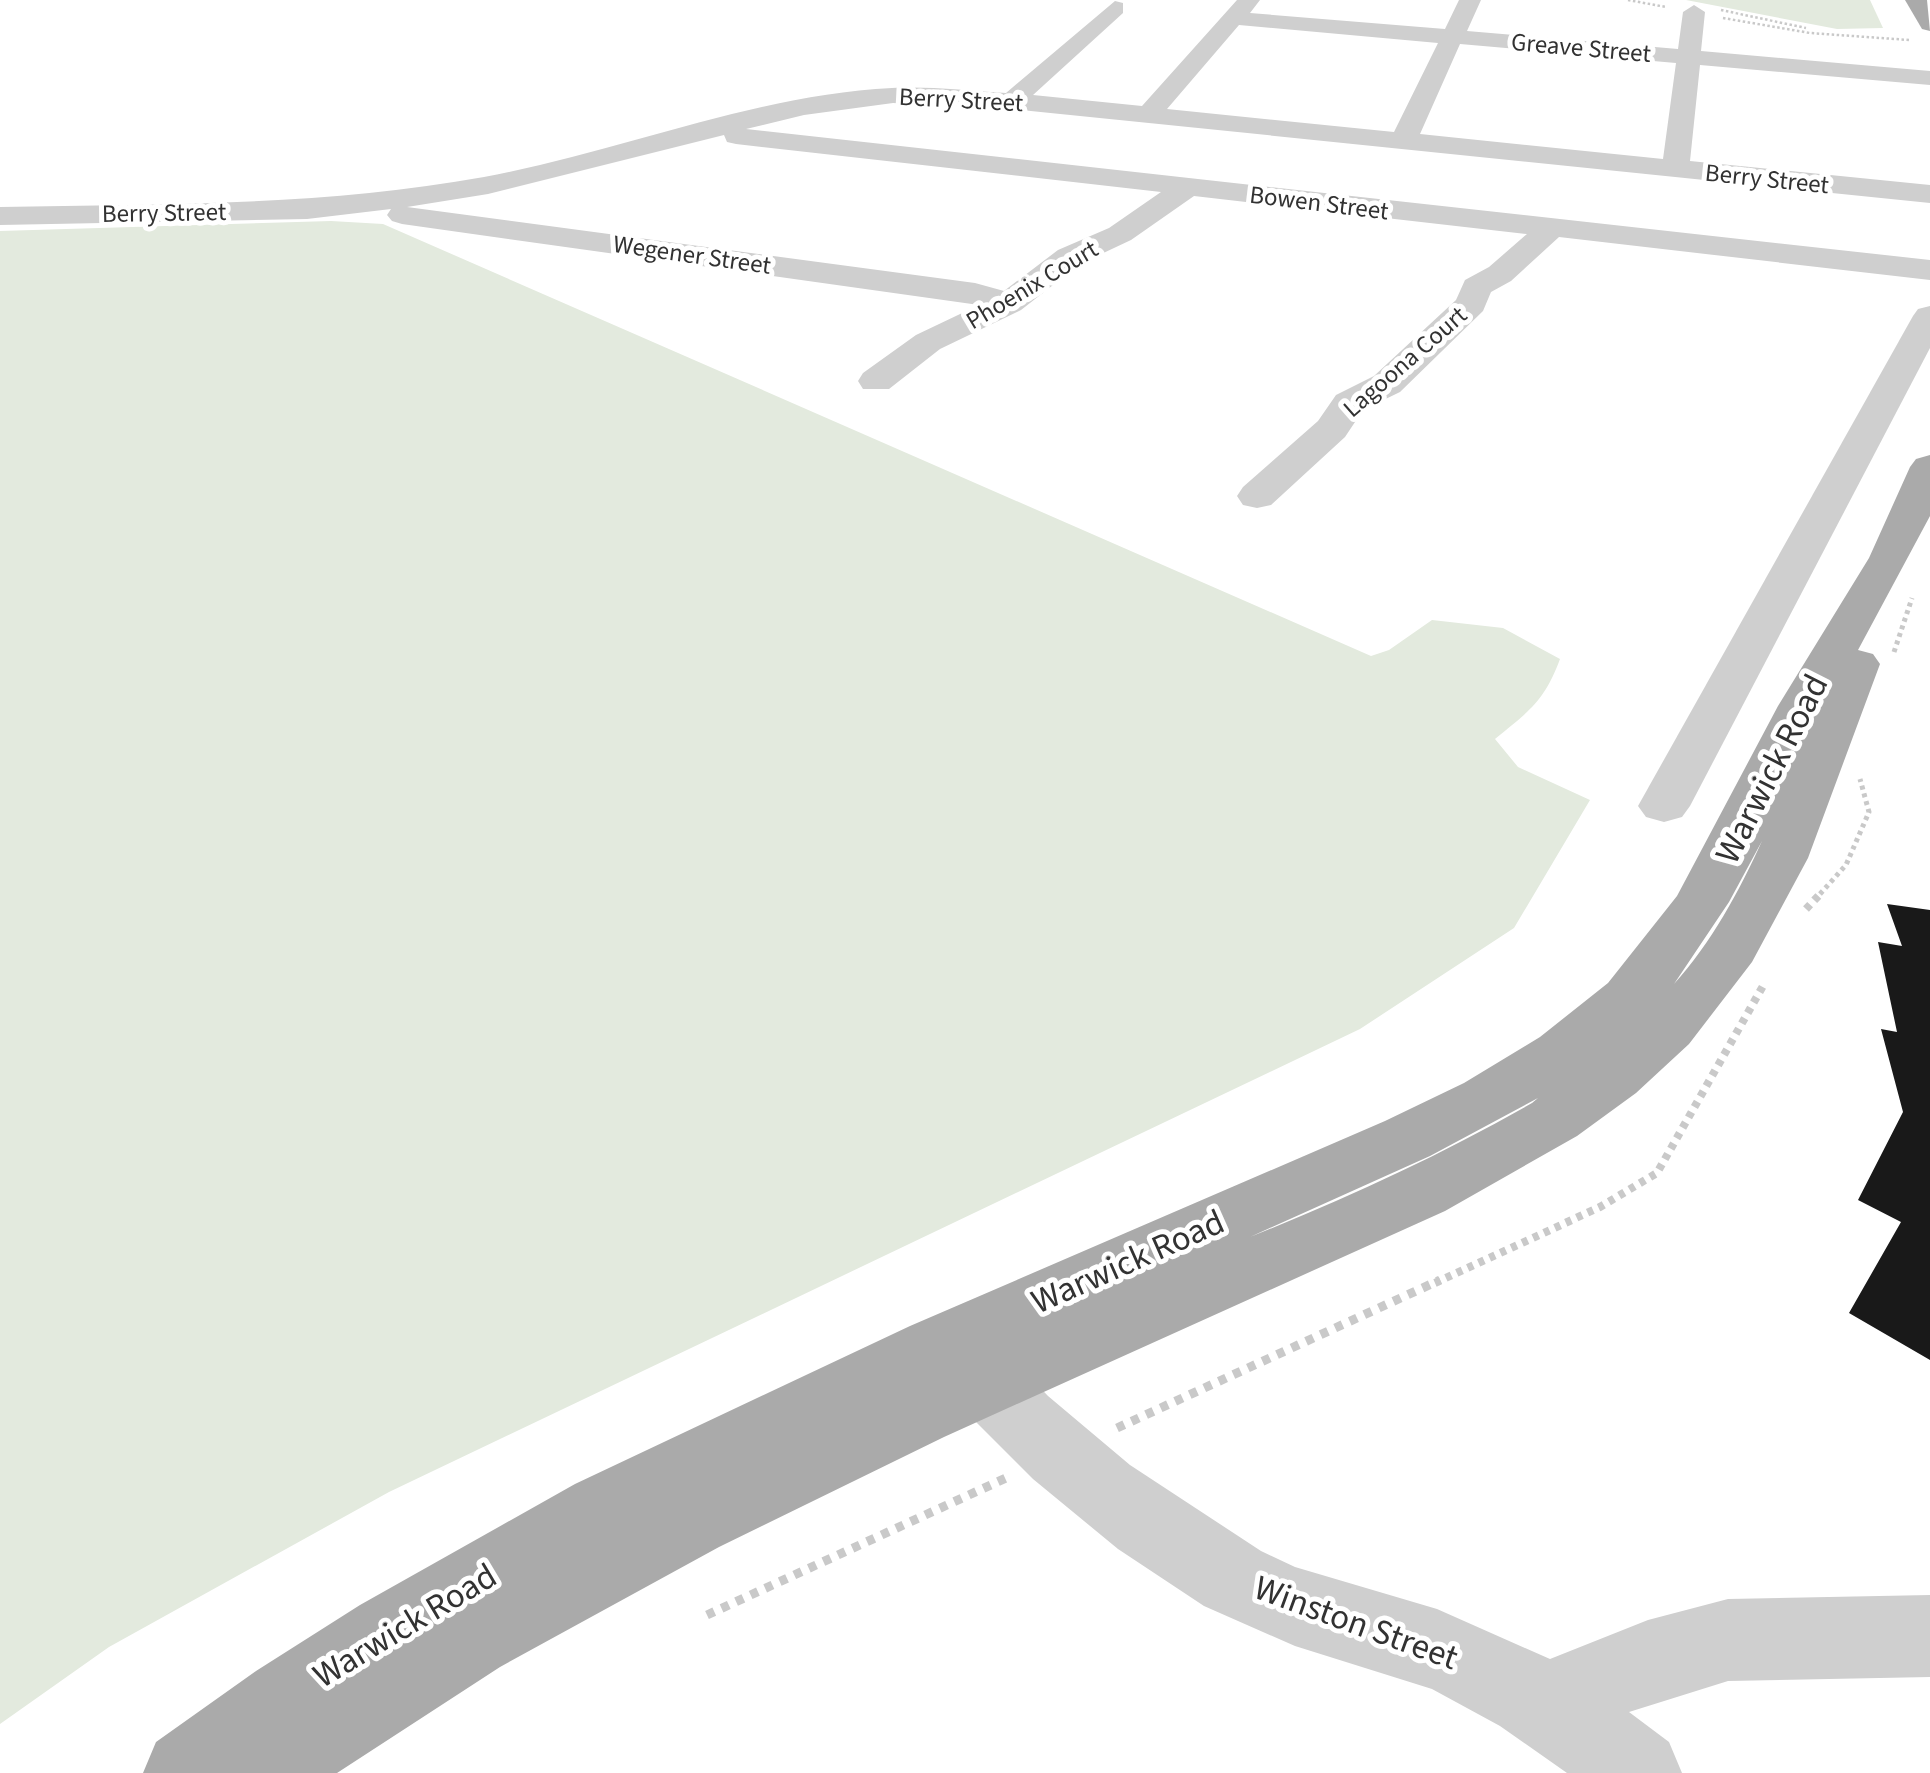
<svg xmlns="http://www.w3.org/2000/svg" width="1930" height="1773" font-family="'Source Sans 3',sans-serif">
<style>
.green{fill:#e3eade}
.building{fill:#191919}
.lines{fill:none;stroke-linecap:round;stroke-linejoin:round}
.path-far3{stroke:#c9c9c9;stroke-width:2.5;stroke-dasharray:2.5 2.5;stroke-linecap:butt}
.path-far2{stroke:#c9c9c9;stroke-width:5;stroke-dasharray:4 4;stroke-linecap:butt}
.path-far1{stroke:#c9c9c9;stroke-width:8;stroke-dasharray:6 6;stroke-linecap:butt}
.path{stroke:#c9c9c9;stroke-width:9;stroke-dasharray:8 8;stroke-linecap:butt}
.minor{fill:#cfcfcf;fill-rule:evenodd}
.major{fill:#aaa;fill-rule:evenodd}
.labels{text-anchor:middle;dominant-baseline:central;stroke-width:10;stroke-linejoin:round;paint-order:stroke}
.far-street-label{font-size:25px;fill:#323232;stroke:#fff}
.near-street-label{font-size:35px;fill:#323232;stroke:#fff}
</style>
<rect width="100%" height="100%" fill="#fff"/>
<g class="green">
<path d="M1686 0H1870L1883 28 1837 29Z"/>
<path d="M331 221 383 224 1371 656 1389 650 1432 620 1503 628 1560 659C1544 702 1529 711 1495 739L1518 767 1590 800 1514 928 1360 1029 389 1492 109 1647 0 1724V231Z"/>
</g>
<path class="building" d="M1887 904 1930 910V1360L1849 1313 1901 1222 1858 1200 1903 1112 1881 1029 1897 1032 1878 942 1902 946Z"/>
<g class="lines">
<g class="path-far3">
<path d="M1628 0 1666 7"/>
<path d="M1721 10 1806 28"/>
<path d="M1723 18 1810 33 1909 40"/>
</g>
<g class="path-far2">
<path d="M1894 652 1912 598"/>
<path d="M1820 894 1846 865 1869 812 1860 779"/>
</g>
<g class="path-far1">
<path d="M1806 909 1822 892"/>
<path d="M1435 1283 1600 1207 1657 1173 1763 986"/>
</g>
<g class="path">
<path d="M1117 1428 1440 1280"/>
<path d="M707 1615 1006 1478"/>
</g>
<g class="minor">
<path d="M1237 0H1260L1250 13 1445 29 1459 0H1481L1467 31 1678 49 1683 12 1694 5 1705 12 1701 51 1930 71V85L1700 65 1690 161 1930 185V203L1012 109 893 103 804 115 746 129 1930 260V280L1559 237 1511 281 1491 292 1483 311 1400 392 1363 410 1345 437 1271 505 1257 508 1243 505 1237 496 1243 487 1318 421 1336 395 1374 376 1456 300 1465 280 1489 267 1527 234 1194 196 1131 240 1080 264 1021 310 940 349 889 389H863L858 381 863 373 916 335 979 305 402 224 392 221 387 215 391 209 307 219 0 225V207C163 204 324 206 484 177 620 152 753 95 892 88 929 86 969 91 1006 93L1115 1 1123 3V13L1033 95 1142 106ZM1239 25 1438 43 1394 132 1167 109ZM1460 44 1676 63 1663 159 1420 134ZM724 135 727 142 736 144 1161 192 1109 228 1058 250 1004 291 975 283 407 207 488 194Z"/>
<path d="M1930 306V348L1690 806 1682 817 1664 822 1646 817 1638 806 1913 316 1918 309Z"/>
<path d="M958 1320 984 1329 1048 1396 1130 1465 1261 1551 1295 1567 1437 1609 1550 1659 1648 1620 1728 1599 1930 1595V1677L1728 1681 1629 1712 1669 1742 1682 1773H1567L1500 1726 1432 1689 1295 1646 1204 1606 1118 1549 1033 1479 961 1407 932 1373 922 1351 932 1329Z"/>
</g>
<g class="major">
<path d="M1905 0H1927L1930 31 1922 29Z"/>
<path d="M1930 455V516L1858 650 1873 654 1880 664 1808 858 1752 962 1689 1044 1636 1093 1577 1136 1445 1211 944 1437 719 1547 500 1667 337 1773H143L156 1742 256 1671 360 1605 575 1484 910 1326 1385 1121 1464 1083 1540 1037 1608 983 1677 896 1778 706 1869 558 1910 467 1916 459ZM1762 841C1739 892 1711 943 1674 984L1729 902ZM1538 1098 1532 1103C1441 1155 1347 1198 1250 1237L1430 1156Z"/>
</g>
</g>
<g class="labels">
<g class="far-street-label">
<text transform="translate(1581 48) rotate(5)">Greave Street</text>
<text transform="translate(961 100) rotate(3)">Berry Street</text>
<text transform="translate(1767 179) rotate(6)">Berry Street</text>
<text transform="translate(1319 203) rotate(7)">Bowen Street</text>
<text transform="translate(164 213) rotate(-1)">Berry Street</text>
<text transform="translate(692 255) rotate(8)">Wegener Street</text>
<text transform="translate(1032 285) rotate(-31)">Phoenix Court</text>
<text transform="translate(1405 362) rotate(-41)">Lagoona Court</text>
</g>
<g class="near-street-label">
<text transform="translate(1772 769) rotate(-63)">Warwick Road</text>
<text transform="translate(1128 1262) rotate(-24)">Warwick Road</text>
<text transform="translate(1356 1623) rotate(20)">Winston Street</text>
<text transform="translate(405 1626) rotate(-31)">Warwick Road</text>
</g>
</g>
</svg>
